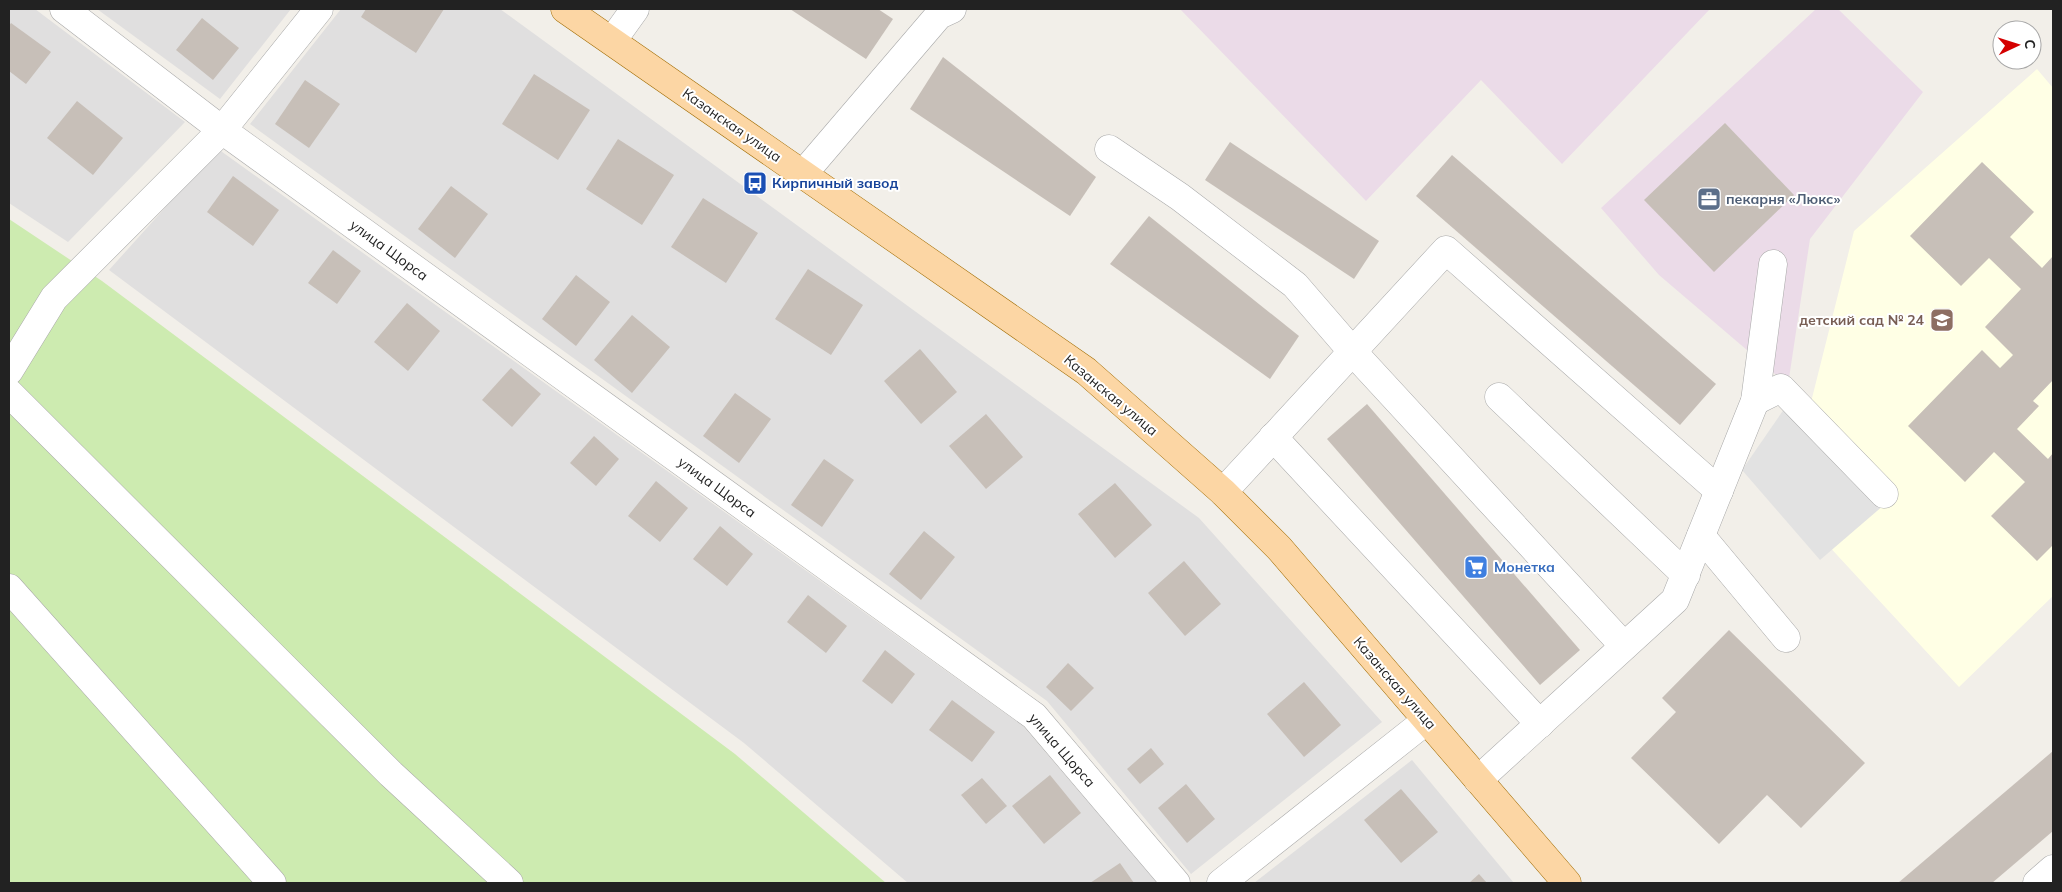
<svg xmlns="http://www.w3.org/2000/svg" width="2062" height="892" font-family="Mulish,sans-serif">
<style>
.residential{fill:#e0dfdf}
.industrial{fill:#ebdbe8}
.education{fill:#ffffe5}
.grass{fill:#cdebb0}
.parking{fill:#e2e2e2}
.building{fill:#c7bfb8}
.lines{fill:none;stroke-linecap:round;stroke-linejoin:round}
.minor-casing{stroke:#a9a9a9;stroke-width:29}
.major-casing{stroke:#a06b00;stroke-width:29}
.minor{stroke:#fff;stroke-width:28}
.major{stroke:#fcd6a4;stroke-width:28}
.labels{text-anchor:middle;dominant-baseline:central;stroke-width:4;stroke-linejoin:round;paint-order:stroke}
.street-label{font-size:14px;fill:#222;stroke:#fff}
.transit-label{font-size:14px;font-weight:bold;fill:#164399;stroke:#fff;text-anchor:start}
.service-label{font-size:14px;font-weight:bold;fill:#4e5e75;stroke:#fff;text-anchor:start}
.education-label{font-size:14px;font-weight:bold;fill:#785e54;stroke:#fff;text-anchor:end}
.shop-label{font-size:14px;font-weight:bold;fill:#366cbe;stroke:#fff;text-anchor:start}
</style>
<rect width="100%" height="100%" fill="#f2efe9"/>
<g class="residential">
<path d="M9 9H35L185 122 68 242 9 203Z"/>
<path d="M97 9H291L220 99Z"/>
<path d="M341 9H500L1199 518 1382 722 1191 874 1047 701 250 124Z"/>
<path d="M218 149 1023 726 1158 883H908L744 743 109 270Z"/>
<path d="M1412 760 1514 883H1254Z"/>
</g>
<g class="industrial">
<path d="M1180 9H1710L1562 164 1481 80 1366 201Z"/>
<path d="M1816 9H1838L1923 92 1810 239 1788 385 1659 275 1601 208Z"/>
</g>
<path class="education" d="M2037 69 2053 88V596L1959 687 1765 477 1809 410 1854 231Z"/>
<path class="grass" d="M9 219 102 281 735 754 886 883H9Z"/>
<path class="parking" d="M1791 399 1884 505 1820 560 1742 470Z"/>
<g class="building">
<path d="M366 9H444L416 53 361 17Z"/>
<path d="M790 9H878L893 19 866 59Z"/>
<path d="M202 18 239 48 213 80 176 50Z"/>
<path d="M11 23 51 52 26 84 9 71V26Z"/>
<path d="M943 57 1096 177 1070 216 910 109Z"/>
<path d="M534 74 590 110 558 160 502 124Z"/>
<path d="M305 80 340 104 309 148 275 124Z"/>
<path d="M77 101 123 138 93 175 47 138Z"/>
<path d="M1725 123 1794 195 1714 272 1644 200Z"/>
<path d="M618 139 674 175 642 225 586 189Z"/>
<path d="M1230 142 1379 241 1354 279 1205 180Z"/>
<path d="M1452 155 1716 384 1680 425 1416 196Z"/>
<path d="M1982 162 2034 212 2010 237 2042 268 2053 256V380L2033 401 2039 406 2017 429 2048 459 2053 453V545L2037 561 1991 516 2025 482 1994 452 1965 482 1908 426 1982 350 2000 368 2013 355 1985 327 2021 289 1989 258 1961 286 1910 236Z"/>
<path d="M233 176 279 210 253 246 207 212Z"/>
<path d="M451 186 488 214 455 258 418 229Z"/>
<path d="M703 198 758 233 726 283 671 247Z"/>
<path d="M1149 216 1299 336 1270 379 1110 264Z"/>
<path d="M333 250 361 271 337 304 308 283Z"/>
<path d="M808 269 863 305 831 355 775 319Z"/>
<path d="M576 275 610 302 576 346 542 319Z"/>
<path d="M407 303 440 331 408 371 374 342Z"/>
<path d="M632 315 670 347 632 393 594 360Z"/>
<path d="M920 349 957 392 921 424 884 381Z"/>
<path d="M511 368 541 394 512 427 482 400Z"/>
<path d="M735 393 771 419 739 463 703 436Z"/>
<path d="M1367 404 1580 650 1540 685 1327 439Z"/>
<path d="M986 414 1023 457 986 489 949 446Z"/>
<path d="M594 436 619 459 596 486 570 463Z"/>
<path d="M824 459 854 480 822 527 791 505Z"/>
<path d="M656 481 688 508 660 542 628 516Z"/>
<path d="M1115 483 1152 525 1115 558 1078 514Z"/>
<path d="M720 526 753 554 727 586 693 559Z"/>
<path d="M924 531 955 557 921 600 889 574Z"/>
<path d="M1184 561 1221 604 1185 636 1148 593Z"/>
<path d="M808 595 847 626 826 653 787 622Z"/>
<path d="M1729 630 1865 763 1801 828 1767 795 1719 844 1631 758 1676 712 1662 698Z"/>
<path d="M885 650 915 674 892 704 862 681Z"/>
<path d="M1068 663 1094 688 1071 711 1046 687Z"/>
<path d="M1304 682 1341 725 1304 757 1267 714Z"/>
<path d="M952 700 995 732 972 762 929 730Z"/>
<path d="M1151 748 1164 764 1140 784 1127 769Z"/>
<path d="M2053 751V831L1992 883H1898Z"/>
<path d="M1050 775 1081 813 1044 844 1012 806Z"/>
<path d="M982 778 1007 806 986 824 961 795Z"/>
<path d="M1186 784 1215 819 1187 843 1158 808Z"/>
<path d="M1401 789 1438 832 1401 863 1364 820Z"/>
<path d="M1120 863 1134 883H1090Z"/>
<path d="M1479 874 1487 883H1469Z"/>
</g>
<g class="lines">
<g class="minor-casing">
<g id="minor">
<path d="M64 9 222 130 1034 716 1176 883"/>
<path d="M612 41 635 9"/>
<path d="M1109 149 1180 197 1295 285 1352 351 1624 646"/>
<path d="M803 174 939 15 952 9"/>
<path d="M9 371 54 298 222 130 319 9"/>
<path d="M9 393 391 774 509 883"/>
<path d="M1499 397 1686 575"/>
<path d="M1755 401 1781 388 1884 494"/>
<path d="M1273 437 1540 724"/>
<path d="M1223 492 1446 250 1719 491"/>
<path d="M1701 536 1786 638"/>
<path d="M9 588 272 883"/>
<path d="M1478 780 1675 600 1755 401 1773 264"/>
<path d="M1221 883 1427 720"/>
<path d="M2037 883 2053 869"/>
</g>
</g>
<g class="major-casing">
<path id="major" d="M565 9 1086 371 1223 492 1279 548 1567 883"/>
</g>
<use href="#minor" class="minor"/>
<use href="#major" class="major"/>
</g>
<defs>
<g id="bus-square" transform="scale(1.25)"><rect x="-9" y="-9" width="18" height="18" rx="4" fill="#1a4fb4" stroke="#fff"/><path d="M-5-6H5V4H4V6H2V4H-2V6H-4V4H-5ZM-3.5-4V0h7V-4ZM-3.5 1.2v1.5H-2V1.2ZM2 1.2v1.5H3.5V1.2Z" fill="#fff"/></g>
<g id="office-square" transform="scale(1.25)"><rect x="-9" y="-9" width="18" height="18" rx="4" fill="#5c6f8a" stroke="#fff"/><path d="M-6-3h4V-5.5h4V-3h4V5H-6ZM-1-4.5V-3h2v-1.5ZM-6 0V1H6V0Z" fill="#fff"/></g>
<g id="school-square" transform="scale(1.25)"><rect x="-9" y="-9" width="18" height="18" rx="4" fill="#8d6e63" stroke="#fff"/><path d="M0-5L7-2L0 1L-7-2ZM-4 1L0 2.5L4 1V4Q0 6-4 4Z" fill="#fff"/></g>
<g id="supermarket-square" transform="scale(1.25)"><rect x="-9" y="-9" width="18" height="18" rx="4" fill="#3f7fe0" stroke="#fff"/><path d="M-6-5.5h2.5l.6 2H6L4.5 2H-2.5L-4.4-4H-6ZM-1.5 3.2a1.3 1.3 0 1 0 .1 0ZM3 3.2a1.3 1.3 0 1 0 .1 0Z" fill="#fff"/></g>
</defs>
<g fill-rule="evenodd">
<use href="#bus-square" x="755" y="183"/>
<use href="#office-square" x="1709" y="199"/>
<use href="#school-square" x="1942" y="320"/>
<use href="#supermarket-square" x="1476" y="567"/>
</g>
<g class="labels">
<g class="street-label">
<text transform="translate(732 125) rotate(35)">Казанская улица</text>
<text transform="translate(389 250) rotate(36)">улица Щорса</text>
<text transform="translate(1111 395) rotate(40)">Казанская улица</text>
<text transform="translate(717 487) rotate(36)">улица Щорса</text>
<text transform="translate(1395 683) rotate(49)">Казанская улица</text>
<text transform="translate(1062 750) rotate(49)">улица Щорса</text>
</g>
<g class="transit-label">
<text x="772" y="183">Кирпичный завод</text>
</g>
<g class="service-label">
<text x="1726" y="199">пекарня «Люкс»</text>
</g>
<g class="education-label">
<text x="1924" y="320">детский сад № 24</text>
</g>
<g class="shop-label">
<text x="1494" y="567">Монетка</text>
</g>
</g>
<rect width="2062" height="892" fill="none" stroke="#222222" stroke-width="20"/>
<g transform="translate(2017 45) rotate(86)"><circle r="24" fill="#ffffff" stroke="#a7a7a7"/>
<path d="M0-4L9 19L0 12L-9 19Z" fill="#d40000"/>
<text y="-8" font-size="14" font-weight="bold" text-anchor="middle" fill="#222222">С</text>
</g>
</svg>
